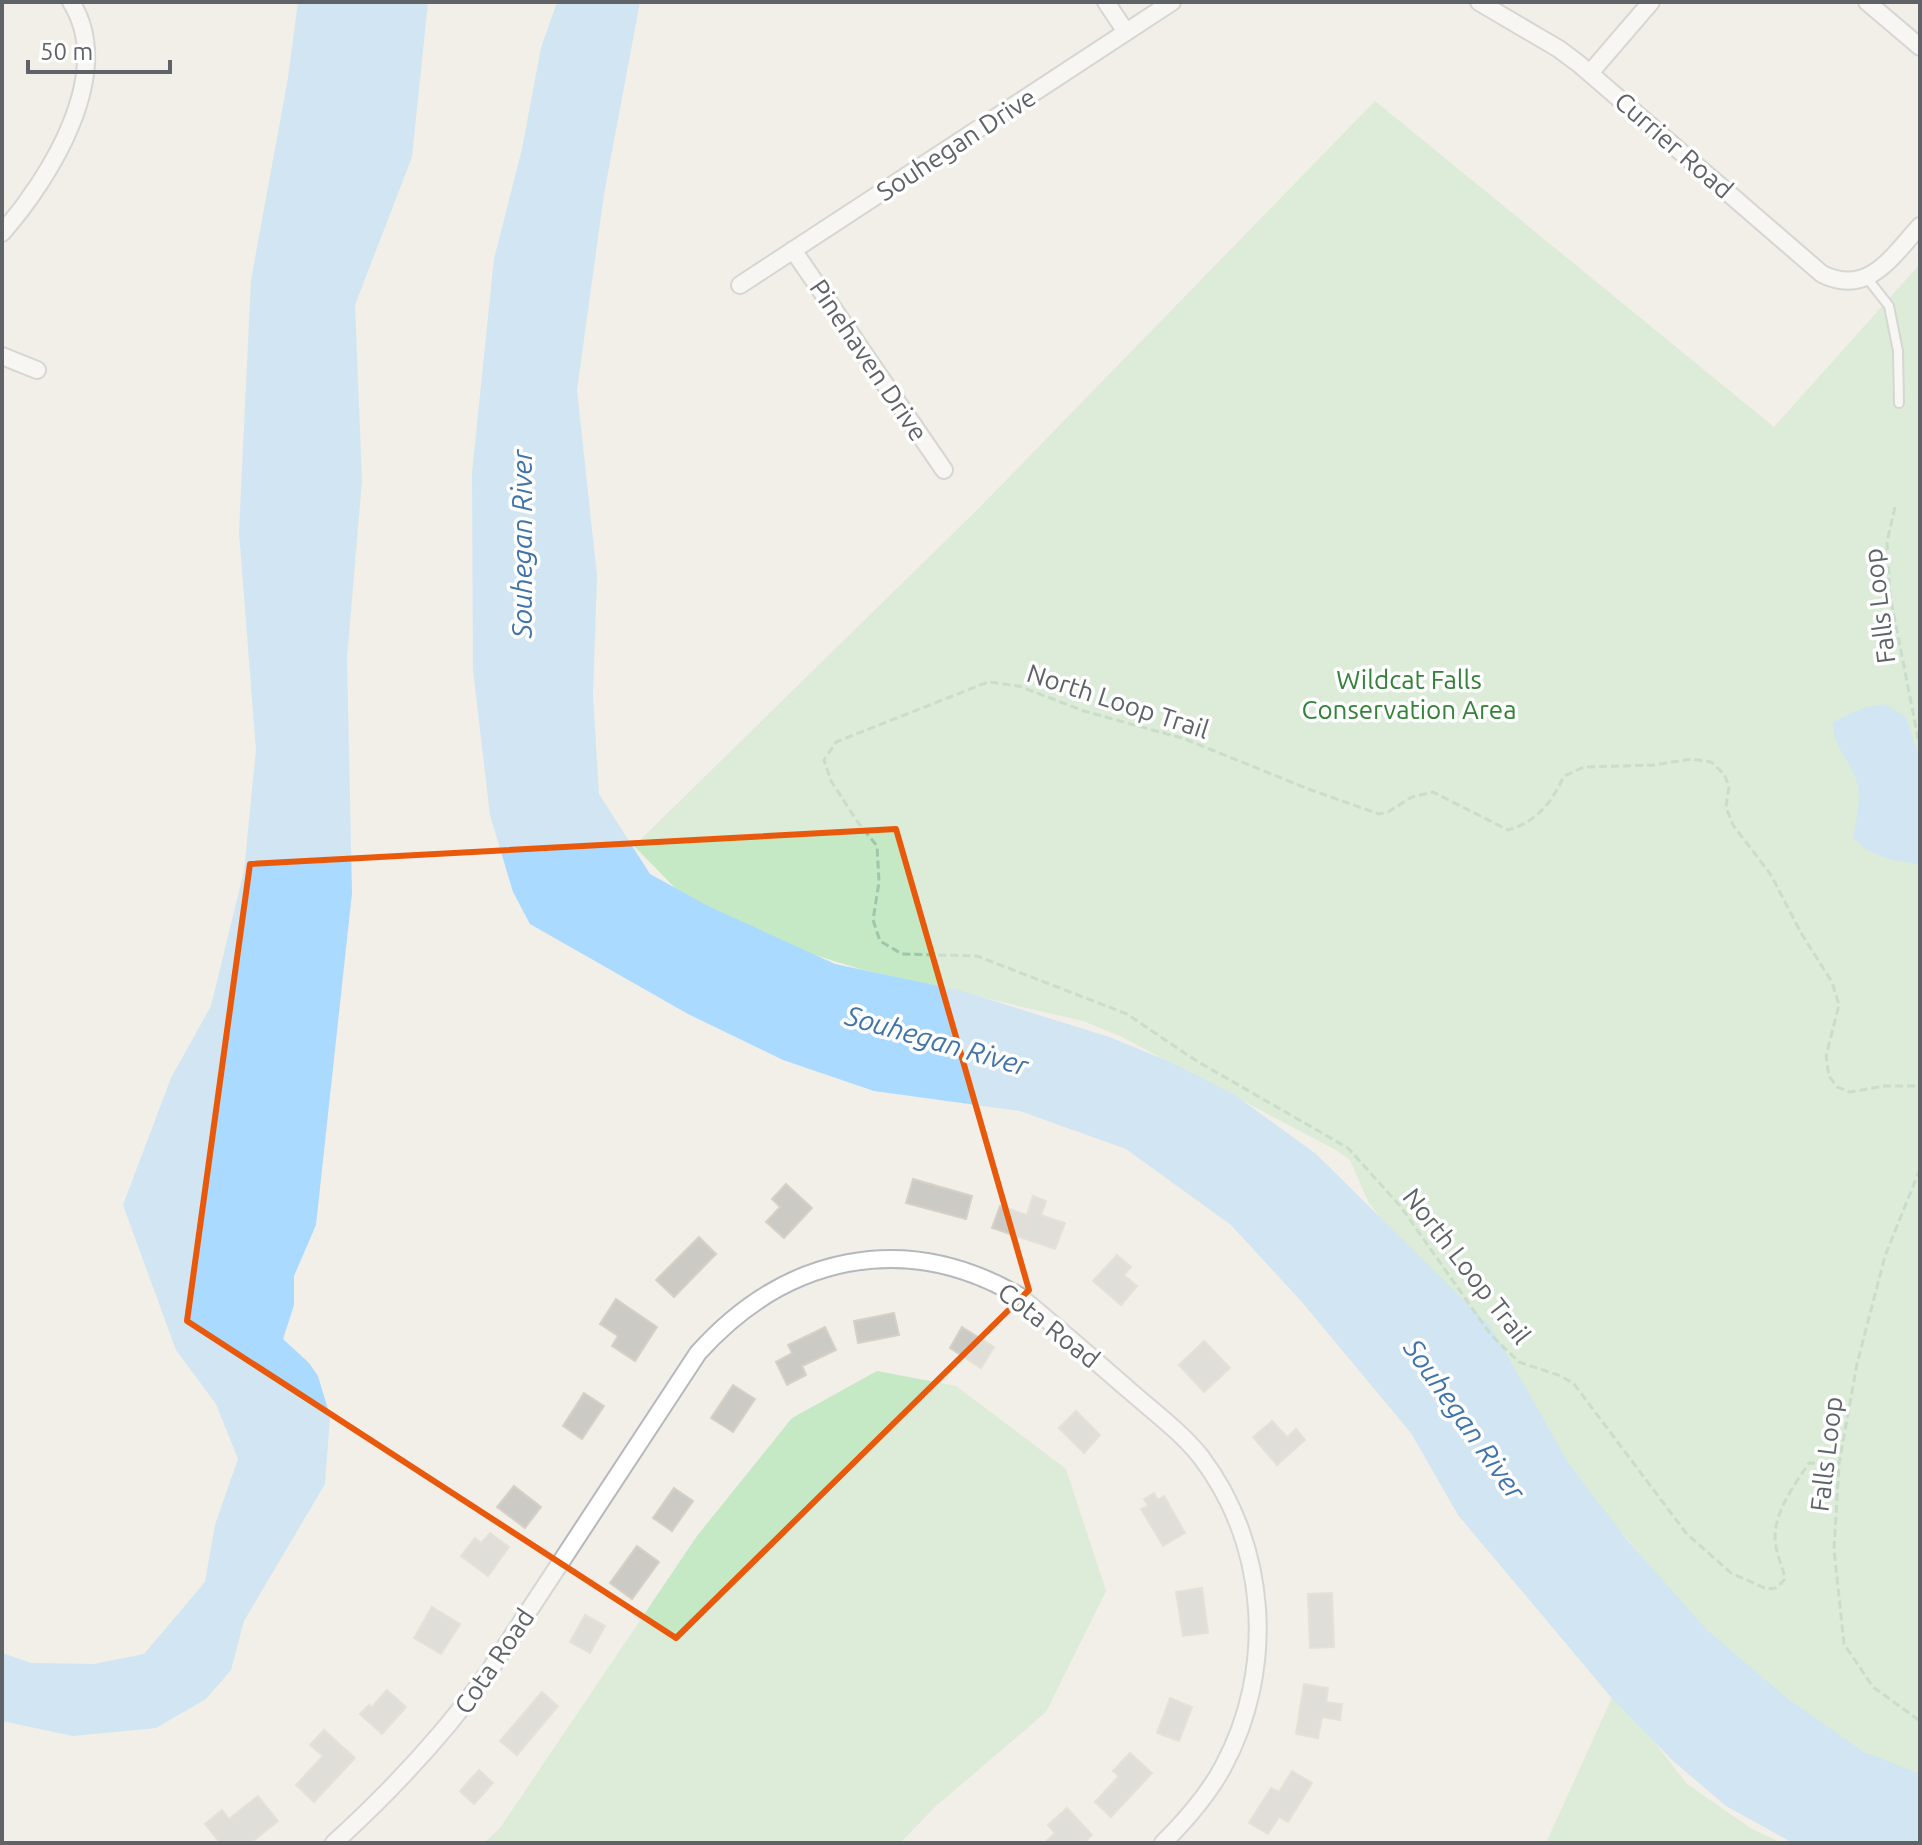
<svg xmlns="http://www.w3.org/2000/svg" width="1922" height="1845" font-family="Ubuntu,sans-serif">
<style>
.green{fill:#c5e8c5}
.water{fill:#aadaff}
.building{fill:#cccac5;stroke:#d6d1c6;stroke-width:2}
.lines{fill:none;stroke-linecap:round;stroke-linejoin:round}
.service-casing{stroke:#b5b8bc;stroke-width:12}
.minor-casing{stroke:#b5b8bc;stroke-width:20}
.path{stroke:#9cc7a9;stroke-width:3;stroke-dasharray:8 4;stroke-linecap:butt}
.service{stroke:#fff;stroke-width:8}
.minor{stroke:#fff;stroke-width:16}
.marked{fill:none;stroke:#e8590c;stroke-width:6;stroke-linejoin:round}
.labels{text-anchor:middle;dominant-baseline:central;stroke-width:7;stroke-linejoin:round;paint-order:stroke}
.street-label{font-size:26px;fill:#5f6368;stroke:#fff}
.park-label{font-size:26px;fill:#348238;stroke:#fff}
.water-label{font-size:28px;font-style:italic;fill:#4174aa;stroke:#fff}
</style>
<rect width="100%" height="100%" fill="#f1efe8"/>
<g class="green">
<path d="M1375 101 1774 427 1920 264V1775L1889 1766 1815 1724 1701 1629 1624 1535 1562 1472 1368 1201 1350 1160 1336 1150 1120 1036 1083 1021 860 969 741 932 685 898 634 846 980 507Z"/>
<path d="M877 1371 956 1386 1066 1469 1106 1591 1046 1712 936 1806 900 1843H484L500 1828 697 1536 792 1418Z"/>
<path d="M1615 1691 1687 1784 1752 1829 1782 1843H1546Z"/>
</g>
<g class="water">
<path d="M298 2H428L412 157 355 305 362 480 347 659 352 893 316 1225 294 1276V1305L283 1339 309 1363 318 1376 330 1416 325 1484 244 1621 231 1670 206 1699 156 1728 73 1736 2 1721V1653L31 1663 94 1664 144 1654 205 1582 215 1525 238 1459 216 1404 176 1350 123 1205 171 1078 211 1006 244 871 256 750 239 532 251 280 288 78Z"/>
<path d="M557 2H640L604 194 577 390 597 576 593 695 599 794 650 874 708 906 835 964 962 991 1109 1037 1168 1061 1235 1095 1316 1154 1491 1327 1569 1464 1628 1541 1707 1630 1788 1699 1864 1752 1920 1774V1843H1793L1726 1806 1672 1760 1610 1696 1458 1515 1411 1433 1302 1302 1231 1225 1126 1149 1020 1111 874 1091 783 1060 688 1014 530 924 513 892 490 815 473 670 472 473 494 259 522 149 541 48Z"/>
<path d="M1884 704 1906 717 1920 761V864C1896 861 1869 857 1853 837 1856 821 1861 802 1858 786 1853 763 1832 746 1833 722L1863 708Z"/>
</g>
<g class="building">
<path d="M913 1179 972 1196 966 1219 906 1203Z"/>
<path d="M786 1184 812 1208 784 1238 766 1222 780 1207 772 1199Z"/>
<path d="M1033 1196 1046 1201 1041 1215 1065 1223 1055 1249 992 1228 1000 1206 1027 1215Z"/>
<path d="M699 1237 716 1254 674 1297 656 1280Z"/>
<path d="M1117 1255 1131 1267 1124 1275 1137 1286 1121 1305 1093 1281Z"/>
<path d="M616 1299 657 1327 635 1361 612 1346 618 1336 600 1324Z"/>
<path d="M894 1313 899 1335 858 1343 854 1321Z"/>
<path d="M825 1327 836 1350 802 1366 806 1375 787 1385 776 1362 792 1353 788 1345Z"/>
<path d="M962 1327 994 1347 981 1368 950 1348Z"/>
<path d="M1204 1341 1230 1368 1204 1392 1179 1365Z"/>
<path d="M733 1385 755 1399 733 1432 711 1418Z"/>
<path d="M584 1393 604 1406 582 1439 563 1426Z"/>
<path d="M1076 1411 1100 1435 1084 1453 1059 1428Z"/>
<path d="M1272 1421 1287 1437 1296 1429 1305 1440 1277 1465 1253 1437Z"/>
<path d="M514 1486 541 1507 525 1528 497 1507Z"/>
<path d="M674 1488 693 1501 672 1531 653 1518Z"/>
<path d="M1154 1493 1158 1500 1164 1496 1185 1533 1163 1546 1141 1509 1148 1506 1144 1499Z"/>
<path d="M490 1533 509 1547 488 1576 461 1556 475 1538 481 1543Z"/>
<path d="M637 1546 659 1562 632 1599 610 1583Z"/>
<path d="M1202 1588 1208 1633 1183 1636 1176 1592Z"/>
<path d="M1332 1593 1334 1647 1310 1648 1308 1594Z"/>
<path d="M432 1607 460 1624 441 1654 414 1638Z"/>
<path d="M585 1615 605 1626 590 1653 570 1642Z"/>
<path d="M1304 1684 1328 1688 1326 1702 1342 1704 1340 1720 1322 1717 1318 1738 1296 1734Z"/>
<path d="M387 1690 406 1707 382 1734 360 1714 369 1705 372 1707Z"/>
<path d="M542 1692 558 1706 517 1755 500 1741Z"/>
<path d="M1170 1698 1192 1707 1179 1741 1157 1733Z"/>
<path d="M324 1730 355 1758 314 1802 296 1785 323 1756 310 1745Z"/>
<path d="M1130 1753 1152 1773 1111 1817 1095 1802 1119 1776 1113 1771Z"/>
<path d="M479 1770 493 1783 474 1804 460 1791Z"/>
<path d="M1292 1771 1312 1783 1288 1822 1279 1817 1268 1834 1249 1823 1271 1788 1279 1792Z"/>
<path d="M258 1796 278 1821 251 1843H220L205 1824 222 1810 229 1819Z"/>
<path d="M1067 1808 1092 1835 1084 1843H1044L1055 1833 1048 1825Z"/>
</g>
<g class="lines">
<g class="service-casing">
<path id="service" d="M1867 278 1889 306 1898 351 1899 403"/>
</g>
<g class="minor-casing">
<g id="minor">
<path d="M1106 2 1126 32"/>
<path d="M1479 2 1559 49 1579 64 1822 274C1869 297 1892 256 1920 226"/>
<path d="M1867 2 1920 47"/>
<path d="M1590 73 1651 2"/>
<path d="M2 233C50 178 116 73 71 2"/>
<path d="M793 250 944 470"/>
<path d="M740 285 1172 2"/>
<path d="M2 356 37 370"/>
<path d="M334 1843C392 1790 443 1736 488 1673L698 1353C785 1256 904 1229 1019 1296 1057 1327 1093 1359 1130 1391 1154 1412 1181 1432 1201 1457 1268 1546 1276 1669 1223 1767 1208 1795 1186 1820 1163 1843"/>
</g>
</g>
<g class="path">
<path d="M1895 507 1887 542 1890 595 1920 748"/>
<path d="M1920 1169 1885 1256 1857 1364 1839 1464 1834 1549 1844 1644 1873 1687 1920 1721"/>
<path d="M1839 1464 1809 1463C1793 1487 1770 1517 1776 1547 1778 1558 1783 1568 1785 1579L1776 1588 1767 1589 1731 1573 1686 1533 1574 1384 1561 1376 1519 1362 1491 1335 1401 1207 1348 1148 1195 1060 1127 1014 977 956 902 954 880 941 873 920 879 882 877 846 857 821 831 781 824 760 836 742 988 682 1019 686 1084 711 1185 739 1311 790 1379 814 1388 812 1412 797 1433 792 1508 830C1538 821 1551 803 1564 776L1584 767 1654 765 1692 759 1711 762 1724 774 1729 786 1726 807 1733 825 1771 875 1801 933 1832 982 1839 1005 1826 1056 1829 1076 1837 1087 1850 1092 1885 1086H1920"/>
</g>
<use href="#service" class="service"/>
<use href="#minor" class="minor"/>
</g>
<path d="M0 0H1922V1845H0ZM896 829 1029 1290 676 1638 187 1321 250 864Z" fill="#f1efe8" fill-opacity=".55" fill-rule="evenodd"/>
<path class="marked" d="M896 829 1029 1290 676 1638 187 1321 250 864Z"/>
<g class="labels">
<g class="street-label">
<text transform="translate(956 144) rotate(-33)">Souhegan Drive</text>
<text transform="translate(1674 145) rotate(41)">Currier Road</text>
<text transform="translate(869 360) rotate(56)">Pinehaven Drive</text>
<text transform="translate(1879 606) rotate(-97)">Falls Loop</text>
<text transform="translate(1118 701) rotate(18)">North Loop Trail</text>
<text transform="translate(1467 1266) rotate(52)">North Loop Trail</text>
<text transform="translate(1049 1325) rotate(38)">Cota Road</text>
<text transform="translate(1826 1454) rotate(-83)">Falls Loop</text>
<text transform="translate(494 1661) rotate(-56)">Cota Road</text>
</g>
<g class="park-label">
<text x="1409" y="679">Wildcat Falls<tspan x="1409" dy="30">Conservation Area</tspan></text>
</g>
<g class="water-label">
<text transform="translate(521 544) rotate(-90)">Souhegan River</text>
<text transform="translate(937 1040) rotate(16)">Souhegan River</text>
<text transform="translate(1465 1419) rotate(55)">Souhegan River</text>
</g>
</g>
<rect width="1922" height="1845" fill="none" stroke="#5f6368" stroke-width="8"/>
<path d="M28 60v12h142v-12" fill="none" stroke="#5f6368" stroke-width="4"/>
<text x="40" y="60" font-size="24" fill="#5f6368" stroke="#ffffff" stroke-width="6" paint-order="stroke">50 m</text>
</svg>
